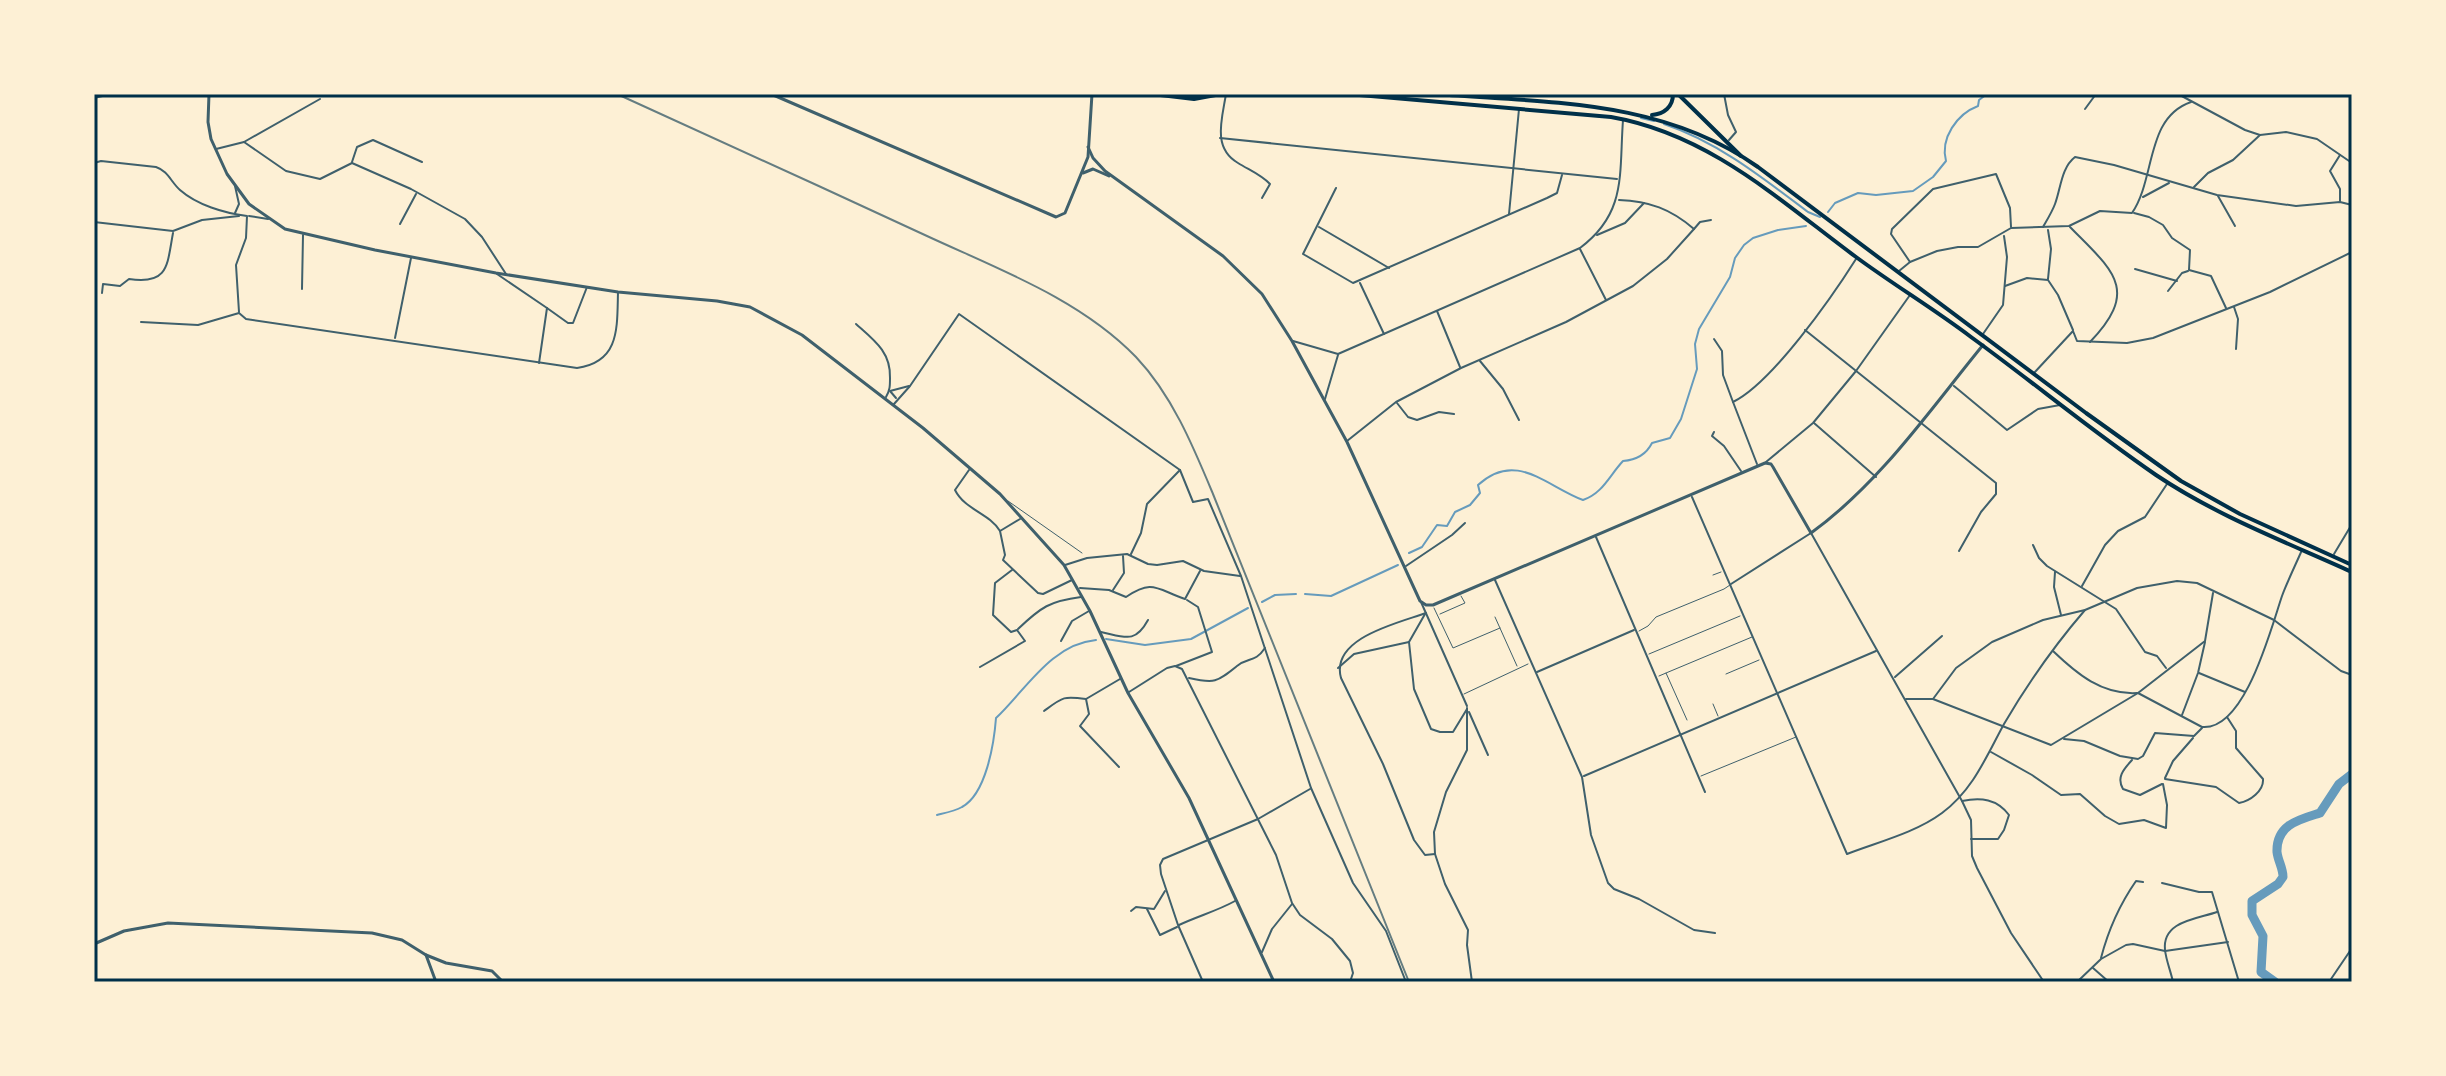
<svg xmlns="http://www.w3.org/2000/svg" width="2446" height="1076" font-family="Lato,sans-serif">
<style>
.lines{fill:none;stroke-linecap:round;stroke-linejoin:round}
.stream{stroke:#669bbc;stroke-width:2}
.river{stroke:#669bbc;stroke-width:9}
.service{stroke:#3f606c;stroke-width:1}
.minor{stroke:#3f606c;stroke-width:2}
.tertiary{stroke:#3f606c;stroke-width:3}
.secondary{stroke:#003049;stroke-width:4}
.primary{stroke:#003049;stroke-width:4}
.rail{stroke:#657d81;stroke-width:2}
.neatline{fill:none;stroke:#003049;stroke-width:3}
</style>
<rect width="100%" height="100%" fill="#fdf0d5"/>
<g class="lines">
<g class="stream">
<path d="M1641 118 1654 121"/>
<path d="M1664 124C1718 142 1763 178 1808 212L1820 217"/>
<path d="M1828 212 1835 203 1858 193 1876 195 1913 191 1933 177 1946 161C1940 138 1957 114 1978 106L1979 100 1987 94"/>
<path d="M1409 553 1422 547 1437 525 1447 526 1455 512 1470 505 1480 493 1478 485C1516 450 1546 486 1583 500 1603 493 1609 476 1623 461 1636 460 1646 455 1652 443L1670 438 1681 419 1697 369 1695 344 1699 329 1730 277 1735 258 1744 245 1753 238 1778 230 1806 226"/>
<path d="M1305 594 1331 596 1398 565"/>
<path d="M1262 602 1275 595 1296 594"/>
<path d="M1106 639 1145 645 1191 639 1248 608"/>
<path d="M937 815C945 813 955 811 962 807 986 794 994 744 996 718 1025 691 1051 644 1096 640"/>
</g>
<path class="river" d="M2275 982 2261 972 2263 936 2252 915V901L2278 884 2283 877C2283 868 2278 861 2277 852 2276 824 2301 819 2320 813L2339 784 2352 774"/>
<g class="service">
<path d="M1008 501 1082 553"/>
<path d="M1713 575 1721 572"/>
<path d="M1434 608 1453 648 1500 628"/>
<path d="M1440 614 1465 603 1461 596"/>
<path d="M1495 617 1517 666"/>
<path d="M1639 631 1648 626 1656 617 1724 589 1730 585"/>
<path d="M1649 654 1740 616"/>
<path d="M1666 673 1752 637"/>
<path d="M1726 674 1759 660"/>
<path d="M1659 676 1666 673 1687 720"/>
<path d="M1464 694 1528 664"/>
<path d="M1713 704 1718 716"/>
<path d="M1701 776 1796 737"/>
</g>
<g class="minor">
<path d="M1226 94C1222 119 1212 148 1238 163 1249 170 1260 174 1270 184L1262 198"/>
<path d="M1579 94V96"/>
<path d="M1724 94 1728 115 1736 132 1729 140"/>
<path d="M2178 94 2245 130 2260 135 2286 132 2317 139 2352 163"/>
<path d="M94 98 111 94"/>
<path d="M2085 109 2096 94"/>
<path d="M1220 138 1617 179"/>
<path d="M244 142 286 171 320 179 352 163 411 189 465 219 482 237 506 274"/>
<path d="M216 149 244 142 320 99"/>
<path d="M2340 155 2330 171 2340 189V201"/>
<path d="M352 162 357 147 373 140 422 162"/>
<path d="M94 163 101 161 156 167C168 171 171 182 180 190 197 205 224 213 247 216L246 238 236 265 239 312"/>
<path d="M235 186 239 204 235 213"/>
<path d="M2194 187 2208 173 2233 160 2260 135"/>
<path d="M1336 188 1303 254 1353 283 1547 198 1557 193 1562 175"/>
<path d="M2218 196 2235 226"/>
<path d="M2143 197 2169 183"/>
<path d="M1619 200C1649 201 1671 209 1694 229L1700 222 1711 220"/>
<path d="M2134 213 2149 217 2163 225 2172 238 2190 250 2189 270 2211 276 2226 308"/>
<path d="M1509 214 1519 109"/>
<path d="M249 216 268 219"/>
<path d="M94 222 173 231 202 220 239 216"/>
<path d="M400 224 416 194"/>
<path d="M1319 227 1389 268"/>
<path d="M2043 227C2047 220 2052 212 2055 204 2061 188 2061 168 2075 157L2114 165 2217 195 2296 206 2340 202 2352 205"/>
<path d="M2070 227C2112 270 2141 289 2090 342"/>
<path d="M1597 235 1625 223 1644 203"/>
<path d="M1580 249 1606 300"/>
<path d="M1910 262 1891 234 1892 229 1933 189 1996 174 2010 208 2011 227"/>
<path d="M2135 269 2177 281"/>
<path d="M1899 271 1910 262 1937 251 1958 247H1978L2011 228 2069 226 2100 211 2132 213C2156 178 2145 118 2191 102"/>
<path d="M497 274 547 308"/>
<path d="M2048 279 2051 249 2048 230"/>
<path d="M1360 283 1384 334"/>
<path d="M2005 286 2027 278 2048 280 2058 295 2073 330"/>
<path d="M302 289 303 235"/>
<path d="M2168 291 2182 273 2188 271"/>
<path d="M102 293 103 284 120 286 129 279C169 285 167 265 173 233"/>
<path d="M2234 307 2238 319 2236 349"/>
<path d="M1437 311 1460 367"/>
<path d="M141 322 198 325 239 313 246 319 577 368C620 362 617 328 618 292"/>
<path d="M856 324C874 340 891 352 890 378 890 386 890 390 886 397"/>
<path d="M1805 330 1996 483V494L1981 512 1959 551"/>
<path d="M1983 334 2003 305 2007 257 2004 236"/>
<path d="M395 338 411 258"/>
<path d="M1714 339 1722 351 1723 375 1733 402"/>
<path d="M1293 341 1338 354 1580 248C1627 213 1619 174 1623 120"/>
<path d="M1480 361 1503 389 1519 420"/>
<path d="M539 363 547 308 568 323H573L587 287"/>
<path d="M2034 373 2073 331 2077 341 2127 343 2153 338 2270 292 2352 252"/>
<path d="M1954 386 2007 430 2038 409 2060 405"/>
<path d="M896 398 890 391 909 386"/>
<path d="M1325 399 1338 355"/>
<path d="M1397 403 1408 417 1417 420 1439 412 1454 414"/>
<path d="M894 404 910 386 959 314 1180 470 1193 502 1208 499 1241 576 1311 788 1353 883 1386 931 1406 982"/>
<path d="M1814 423 1876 477"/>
<path d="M1714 432 1712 436 1724 446 1741 471"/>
<path d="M1347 441 1396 402 1461 368 1566 322 1633 286 1667 259 1694 229"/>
<path d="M1766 462 1813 423 1856 371 1910 295"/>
<path d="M1757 464 1733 402C1772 383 1832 297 1856 259"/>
<path d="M969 470 955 490C965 510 989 513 1000 531L1020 519"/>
<path d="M1692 497 1847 854C1878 842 1915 833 1942 813 1973 790 1986 757 2004 724 2028 683 2054 646 2085 610"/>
<path d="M1000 531 1005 555 1003 560 1038 593 1043 594 1072 580"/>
<path d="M1596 537 1705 792"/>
<path d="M2033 545 2039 558 2047 566 2116 609 2145 652 2157 656 2166 668"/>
<path d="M1131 554 1141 533 1147 504 1180 470"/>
<path d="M2334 554 2352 524"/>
<path d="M1065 565 1087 558 1127 554 1148 564 1157 565 1183 561 1204 571 1240 576"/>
<path d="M1406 566 1452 535 1465 523"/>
<path d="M2055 572 2054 587 2061 615"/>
<path d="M1495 580 1582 777 1591 835 1608 883 1614 889 1639 899 1694 930 1715 933"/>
<path d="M1731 584 1811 533 1962 801 1971 820 1972 856 1977 868 2011 933 2044 982"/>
<path d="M2082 586 2105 545 2118 531 2145 517 2167 484"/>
<path d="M1080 588 1109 590 1126 597C1153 579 1156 589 1185 599L1200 571"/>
<path d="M1113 590 1124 573 1123 556"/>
<path d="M2213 593 2205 641 2138 693 2202 727C2245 731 2271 628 2282 596 2288 580 2295 566 2302 550"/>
<path d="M1421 602 1467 706"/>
<path d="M1426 613C1398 623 1330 638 1341 678L1383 764 1414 840 1425 855 1435 854"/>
<path d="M1018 629C1041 607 1050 601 1081 597"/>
<path d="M1101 632C1125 637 1135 644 1148 620"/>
<path d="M1061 641 1072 621 1089 611"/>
<path d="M1409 642 1425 614"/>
<path d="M2053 651C2077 674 2102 695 2137 693"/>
<path d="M1176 666 1212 652 1198 607 1187 600"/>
<path d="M980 667 1025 641 1017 630 1011 632 993 615 995 583 1012 570"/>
<path d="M1338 668 1354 654 1409 642 1414 689 1431 729 1440 732H1453L1467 709"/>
<path d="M1537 672 1634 630"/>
<path d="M2199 673 2245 692"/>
<path d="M1895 677 1942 636"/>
<path d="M1189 678C1215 684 1217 682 1237 666 1248 657 1255 663 1265 648"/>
<path d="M1129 692 1167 668 1175 666 1182 669 1276 855 1292 903 1300 915 1332 939 1350 961 1353 973 1350 982"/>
<path d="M1086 699 1089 714 1080 726 1119 767"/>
<path d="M1906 699H1933L2051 745 2138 693"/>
<path d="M1933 699 1956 668 1992 642 2043 620 2085 610 2137 588 2177 581 2197 583 2274 620 2341 671 2352 675"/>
<path d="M1467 708V750L1446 792 1434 832 1435 854 1445 884 1468 930 1467 945 1472 982"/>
<path d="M1044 711C1063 697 1063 696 1086 699L1120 679"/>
<path d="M1469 712 1488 755"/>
<path d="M2182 715 2198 673 2205 642"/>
<path d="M2064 739 2084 741 2120 756 2138 759 2143 756 2155 733 2194 736 2202 728"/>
<path d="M1991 752 2032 775 2061 795 2080 794 2105 816 2119 824 2144 820 2166 828 2167 805 2163 784"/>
<path d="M2132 760C2124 769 2116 777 2123 789L2140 795 2162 784"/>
<path d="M1584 776 1876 651"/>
<path d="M2165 778 2173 761 2193 738"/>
<path d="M2165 779 2216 787 2239 803C2250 801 2264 791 2263 779L2236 748V731L2227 717"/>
<path d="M1962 801C1981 797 1997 799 2009 815L2004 830 1998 839H1971"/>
<path d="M2162 883 2199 892H2212L2239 982"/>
<path d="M1147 909 1160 935 1177 927"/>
<path d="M1131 911 1136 907 1154 909 1165 891"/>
<path d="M1179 925C1198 916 1217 911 1235 901"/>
<path d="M1262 952 1272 929 1292 904"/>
<path d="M2101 958C2108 931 2120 904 2136 881L2143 882"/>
<path d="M2093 968 2109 982"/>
<path d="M1203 982 1178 925 1161 874 1160 865 1163 859 1258 819 1310 789"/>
<path d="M2077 982 2101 959 2126 945 2133 944 2165 951 2228 942"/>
<path d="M2173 982C2171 972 2166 960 2165 950 2162 921 2197 919 2217 912"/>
<path d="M2329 982 2352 948"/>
</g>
<g class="tertiary">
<path d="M209 94 208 122 211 139 227 174 249 204 285 229 375 250 496 273 618 292 717 301 750 307 802 335 923 428 1000 494 1064 565 1090 611 1128 693 1189 798 1274 982"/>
<path d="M771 94 1056 217 1065 213 1088 157 1092 94"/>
<path d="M1088 147 1093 158 1105 171 1223 256 1262 294 1292 341 1347 442 1420 601 1426 605H1433L1765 463 1771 464 1773 467 1811 533C1880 483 1929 411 1983 345"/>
<path d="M1083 173 1093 169 1109 176"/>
<path d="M94 944 124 931 168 923 372 933 402 940 426 955 446 963 492 971 503 982"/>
<path d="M426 955 436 982"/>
</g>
<path class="secondary" d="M1678 94 1741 156"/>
<g class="primary">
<path d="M1152 94 1194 99 1221 94"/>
<path d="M1348 94 1611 117C1709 134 1779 200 1856 257 1894 285 1934 309 1971 337 2033 382 2093 432 2156 475 2217 516 2286 542 2352 572"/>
<path d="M1437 94C1549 103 1662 99 1758 167L2086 413 2181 481 2240 514 2352 565"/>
<path d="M1652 115C1664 114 1673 107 1673 94"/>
</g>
<path class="rail" d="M617 94C720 141 824 188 927 236 998 269 1080 299 1136 357 1172 395 1193 446 1213 494L1409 982"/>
</g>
<rect width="2446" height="1076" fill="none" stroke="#fdf0d5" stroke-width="192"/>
<rect x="96" y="96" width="2254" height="884" class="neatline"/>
</svg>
